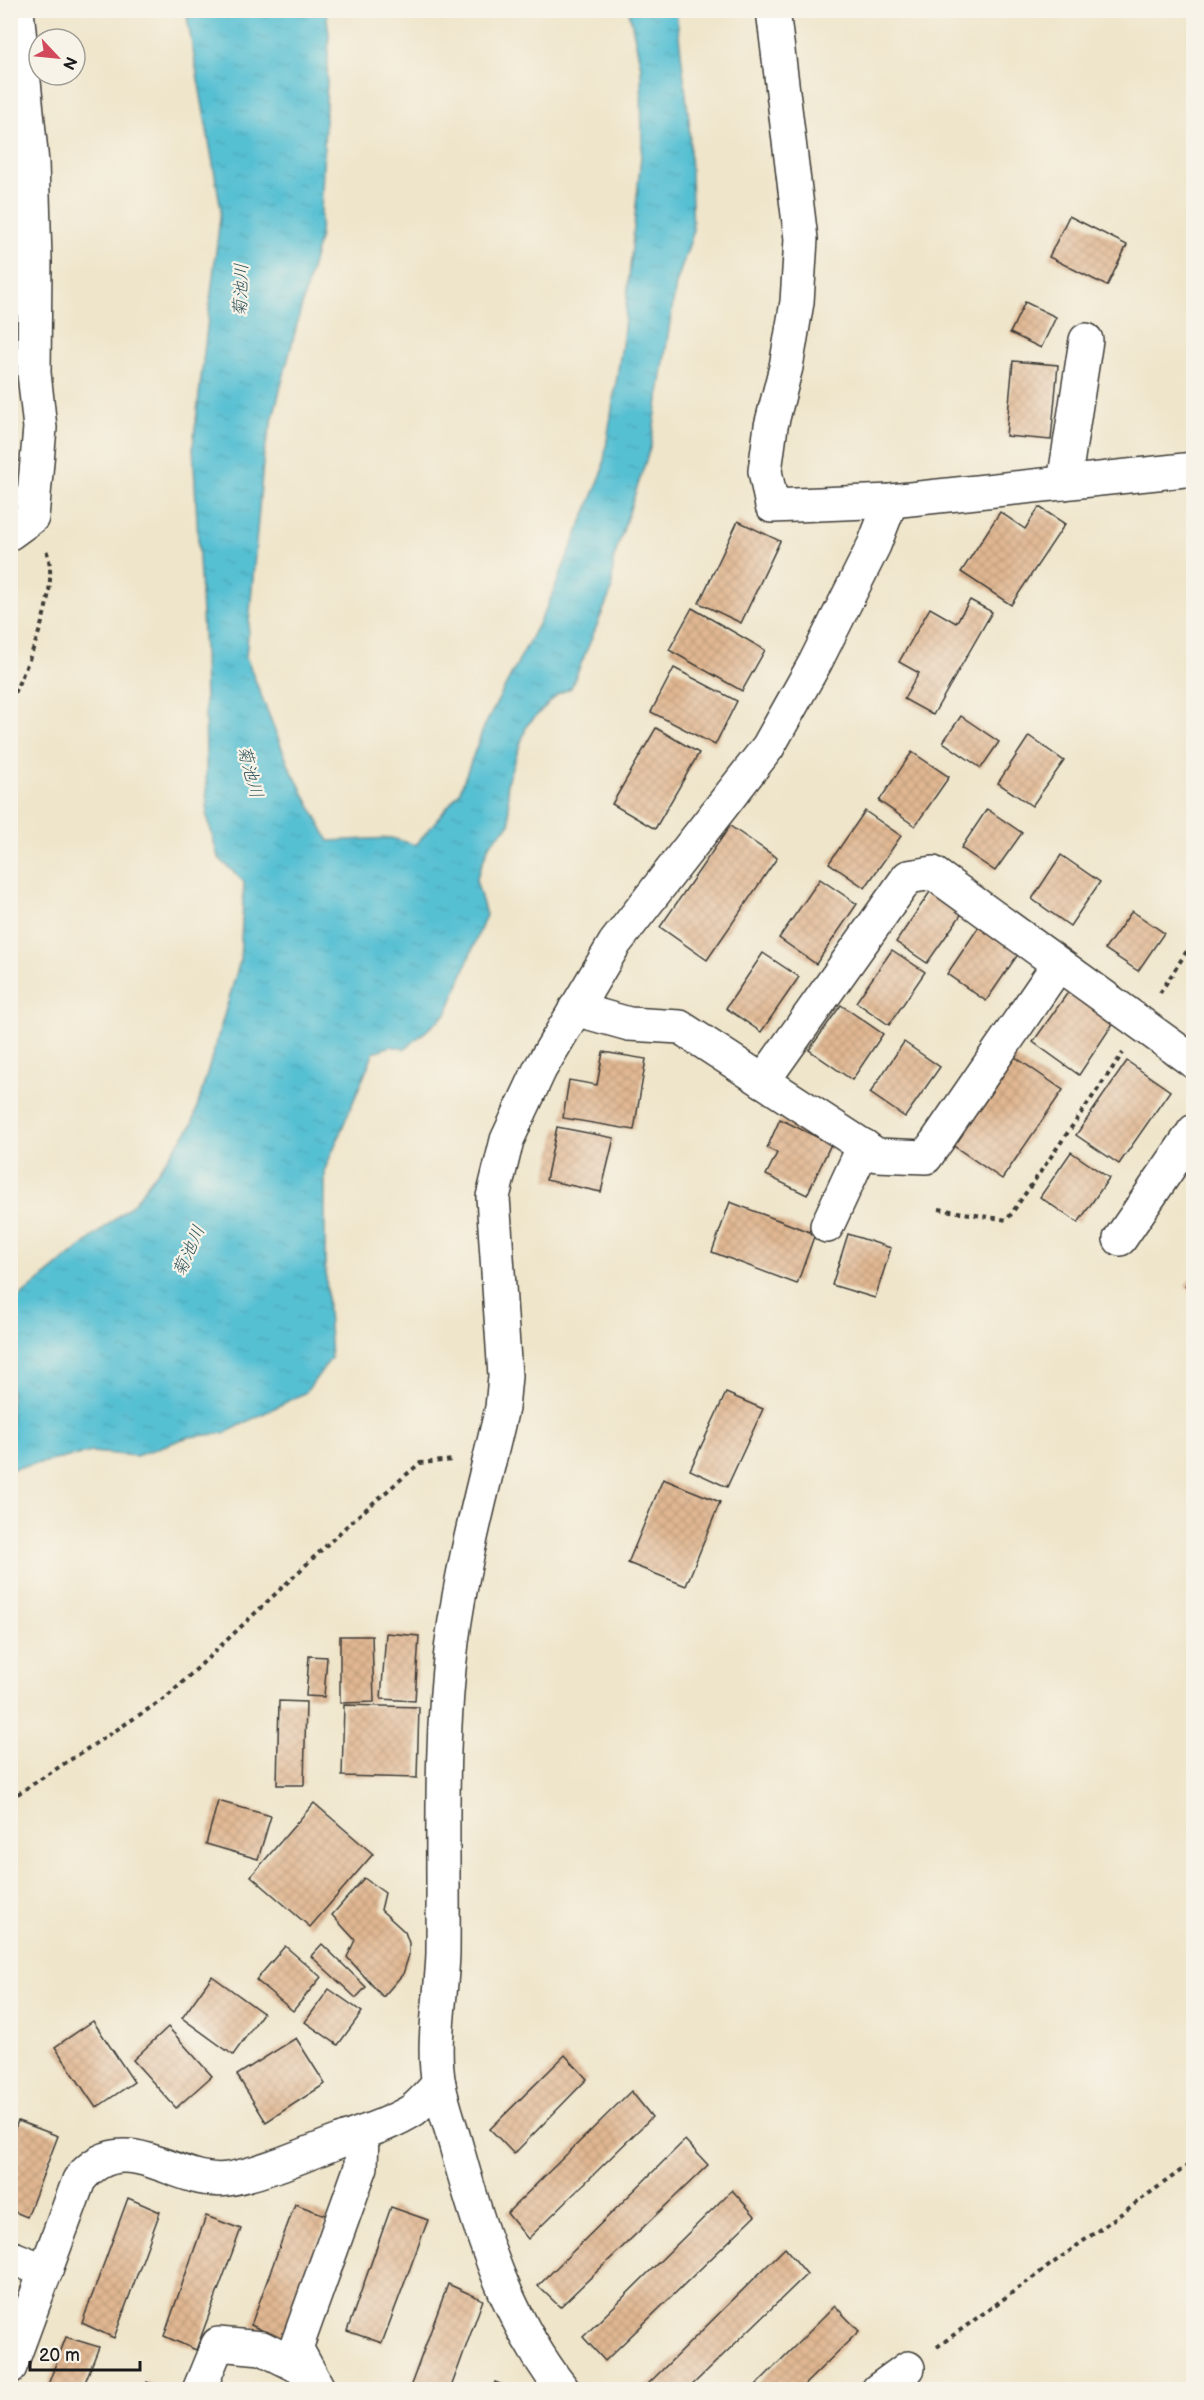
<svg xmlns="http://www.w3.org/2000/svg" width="1204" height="2400" font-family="'Balsamiq Sans','Klee One',sans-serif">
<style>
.water{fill:url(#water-ripples);stroke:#396e78;stroke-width:1.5}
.building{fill:url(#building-cross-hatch)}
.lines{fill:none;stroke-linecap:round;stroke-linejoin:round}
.minor-casing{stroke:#3c3a36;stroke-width:36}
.path{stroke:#3c3a36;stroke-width:4;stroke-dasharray:4.5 4.5;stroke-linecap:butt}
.minor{stroke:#fff;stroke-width:33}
.labels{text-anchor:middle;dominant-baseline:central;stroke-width:4.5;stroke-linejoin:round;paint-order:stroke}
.water-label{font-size:18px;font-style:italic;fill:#30555c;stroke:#f7f3e8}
</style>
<defs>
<pattern id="water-ripples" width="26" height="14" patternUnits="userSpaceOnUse" patternTransform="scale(1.5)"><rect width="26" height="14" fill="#56c0d3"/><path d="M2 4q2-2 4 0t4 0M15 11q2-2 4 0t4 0" fill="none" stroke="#4aa4b5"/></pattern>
<pattern id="building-cross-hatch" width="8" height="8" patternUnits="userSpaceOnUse" patternTransform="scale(1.5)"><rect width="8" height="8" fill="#e1b792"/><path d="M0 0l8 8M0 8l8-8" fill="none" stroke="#c09d7d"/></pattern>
</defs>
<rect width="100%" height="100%" fill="#f7f3e8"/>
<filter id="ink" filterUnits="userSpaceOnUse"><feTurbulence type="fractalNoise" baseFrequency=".0167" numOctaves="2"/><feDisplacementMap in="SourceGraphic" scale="12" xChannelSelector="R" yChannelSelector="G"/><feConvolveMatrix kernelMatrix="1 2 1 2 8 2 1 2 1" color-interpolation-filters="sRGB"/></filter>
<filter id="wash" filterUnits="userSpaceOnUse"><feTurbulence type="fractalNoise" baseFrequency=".008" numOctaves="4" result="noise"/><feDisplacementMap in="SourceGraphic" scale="24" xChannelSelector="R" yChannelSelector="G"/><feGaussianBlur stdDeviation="1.35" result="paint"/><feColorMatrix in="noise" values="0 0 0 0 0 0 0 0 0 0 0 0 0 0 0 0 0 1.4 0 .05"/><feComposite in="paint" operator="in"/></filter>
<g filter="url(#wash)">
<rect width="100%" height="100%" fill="#efe5ca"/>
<path class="water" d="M186 11H326L329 35 320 235 264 452 246 657 289 766 329 841 391 838 416 845 459 793 484 727 547 607 602 473 623 338 642 146 641 67 629 11H676L689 120 693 233 676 284 651 445 613 561 612 589 571 688 558 694 527 725 507 782 510 824 489 845 476 880 486 915 447 1013 405 1049 391 1046 374 1052 325 1169V1262L331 1358 306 1392 225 1433 188 1437 136 1456 92 1452 11 1469V1304L133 1204 192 1125 240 961 244 882 218 857 207 816 204 651 193 446 221 209Z"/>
<g id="blocks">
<g class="building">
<path d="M1069 216 1127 245 1107 286 1049 257Z"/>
<path d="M1025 302 1056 317 1041 348 1010 333Z"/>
<path d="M1013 361 1058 365 1051 440 1006 436Z"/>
<path d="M1039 507 1065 524 1011 605 961 572 1000 512 1025 529Z"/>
<path d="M738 521 780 541 741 623 699 603Z"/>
<path d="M970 600 992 612 933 715 904 699 919 673 899 662 930 608 956 623Z"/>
<path d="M692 608 765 650 742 691 669 650Z"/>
<path d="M674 668 737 701 715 745 651 712Z"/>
<path d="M961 716 999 742 981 768 943 742Z"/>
<path d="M656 728 699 753 655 829 612 804Z"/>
<path d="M1029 736 1064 761 1032 806 998 783Z"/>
<path d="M912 752 949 777 915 826 879 801Z"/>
<path d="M987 809 1022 833 995 871 961 848Z"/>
<path d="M865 811 901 836 865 888 829 863Z"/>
<path d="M730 826 777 858 707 960 660 927Z"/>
<path d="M1061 855 1100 882 1070 926 1032 899Z"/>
<path d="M820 879 857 904 816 964 779 938Z"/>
<path d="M936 883 968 905 927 963 896 942Z"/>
<path d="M1132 911 1164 933 1138 971 1105 949Z"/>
<path d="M980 925 1019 953 986 1001 947 974Z"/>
<path d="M892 950 925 972 889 1025 856 1002Z"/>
<path d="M763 953 799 977 761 1032 726 1008Z"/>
<path d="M1071 988 1116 1019 1079 1075 1033 1042Z"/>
<path d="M841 1005 883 1034 852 1080 809 1050Z"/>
<path d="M904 1042 940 1067 905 1117 870 1093Z"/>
<path d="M603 1052 646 1059 634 1130 563 1118 569 1080 597 1085Z"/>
<path d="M1015 1057 1063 1090 1002 1179 954 1146Z"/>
<path d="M1127 1061 1170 1091 1119 1164 1076 1135Z"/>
<path d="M780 1119 831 1144 807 1195 766 1175 777 1153 767 1148Z"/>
<path d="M557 1127 614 1138 601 1192 546 1180Z"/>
<path d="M1071 1152 1109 1178 1078 1223 1040 1197Z"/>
<path d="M730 1202 815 1234 797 1284 712 1252Z"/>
<path d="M848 1234 891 1248 875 1298 832 1285Z"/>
<path d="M1194 1274V1292L1185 1286Z"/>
<path d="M726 1393 763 1409 727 1487 690 1470Z"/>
<path d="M663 1479 720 1502 686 1586 628 1563Z"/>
<path d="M386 1633 419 1636 415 1701 381 1699Z"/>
<path d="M340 1636H372L374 1702 340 1703Z"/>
<path d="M309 1656 327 1657 324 1697 306 1696Z"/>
<path d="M279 1701 306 1702 304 1785H277Z"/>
<path d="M344 1705 419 1707 417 1778 342 1776Z"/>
<path d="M218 1801 271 1816 258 1859 206 1844Z"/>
<path d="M314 1803 373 1854 310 1927 251 1876Z"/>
<path d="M364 1878 385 1893 381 1910 405 1932 409 1943V1955L403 1974 383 1997 347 1957 355 1940 332 1915Z"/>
<path d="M322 1944 366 1987 356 1998 311 1956Z"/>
<path d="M285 1946 321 1977 293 2011 256 1980Z"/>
<path d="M212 1976 263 2013 233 2055 182 2018Z"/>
<path d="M329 1989 362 2012 338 2045 305 2022Z"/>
<path d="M93 2021 134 2082 96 2108 55 2047Z"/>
<path d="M168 2027 212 2076 176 2108 133 2060Z"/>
<path d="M296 2038 325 2084 266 2122 237 2075Z"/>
<path d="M565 2055 587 2079 514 2154 490 2129Z"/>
<path d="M631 2091 652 2117 528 2239 507 2213Z"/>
<path d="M18 2121 58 2136 27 2217 10 2210V2140Z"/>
<path d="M685 2140 708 2165 560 2307 538 2286Z"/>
<path d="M732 2190 755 2216 605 2361 583 2337Z"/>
<path d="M128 2198 160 2212 114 2338 82 2323Z"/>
<path d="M295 2204 328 2216 282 2340 251 2325Z"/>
<path d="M391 2207 428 2220 382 2343 347 2331Z"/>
<path d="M206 2216 241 2229 196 2350 164 2336Z"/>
<path d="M785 2248 807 2274 687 2390H642Z"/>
<path d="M448 2284 483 2300 450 2390H409Z"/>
<path d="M835 2306 859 2331 799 2390H751Z"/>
<path d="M66 2337 99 2347 82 2390H46Z"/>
<path d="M147 2382 164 2390H144Z"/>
<path d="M495 2382 513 2389V2390H492Z"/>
</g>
</g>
</g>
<g filter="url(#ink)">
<use href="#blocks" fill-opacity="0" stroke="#3c3a36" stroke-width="1.5"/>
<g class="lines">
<g class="minor-casing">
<g id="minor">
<path d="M773 10 801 239 797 302 786 367 771 426 765 471 772 506 891 501 1194 469"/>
<path d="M1064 483 1086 340"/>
<path d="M10 533 32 517 40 428 34 373 35 259 32 163 17 10"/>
<path d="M575 1009 629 1024 680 1027 877 1155 926 1157 1058 965"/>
<path d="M763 1081 908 877 933 873 1194 1062"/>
<path d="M827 1226 864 1146"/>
<path d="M1120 1239 1194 1131"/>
<path d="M10 2257 46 2271"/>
<path d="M10 2367 79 2180C125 2123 177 2187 228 2179 267 2172 308 2153 345 2139 367 2131 393 2123 413 2110 422 2103 431 2092 439 2084"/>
<path d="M199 2390 218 2344 262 2348 308 2371"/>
<path d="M319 2390 296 2348 361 2167 362 2133"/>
<path d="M563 2390C508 2321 480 2232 457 2149 451 2127 443 2106 439 2085 431 2042 442 1996 443 1952 444 1849 439 1745 452 1642 462 1563 484 1485 502 1408L505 1376 493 1197 507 1140 540 1069 615 943 768 747 815 663 874 545 891 501"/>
<path d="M878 2390 908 2368"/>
</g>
</g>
<g class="path">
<path d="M10 701C28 666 62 588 46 550"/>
<path d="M1160 993 1194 940"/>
<path d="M939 1209 1007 1220 1123 1053"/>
<path d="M10 1799 167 1697 351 1522 420 1463 454 1460"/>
<path d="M937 2347 1194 2161"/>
</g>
<use href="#minor" class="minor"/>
</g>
</g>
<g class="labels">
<g class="water-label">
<text transform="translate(241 290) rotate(-88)">菊池川</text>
<text transform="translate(250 772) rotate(75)">菊池川</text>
<text transform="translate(189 1251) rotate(-66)">菊池川</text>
</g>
</g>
<rect width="1204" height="2400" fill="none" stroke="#f7f3e8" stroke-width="36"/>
<g transform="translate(57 57) rotate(116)"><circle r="28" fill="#f7f3e8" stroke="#9f9d96" stroke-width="1.5"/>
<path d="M0-4.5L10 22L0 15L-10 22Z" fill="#d1495b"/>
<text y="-9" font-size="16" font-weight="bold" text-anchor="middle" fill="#1c1c1c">N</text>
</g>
<path d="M30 2361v9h110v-9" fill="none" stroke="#1c1c1c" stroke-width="3"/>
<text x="39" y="2361" font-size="18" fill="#1c1c1c" stroke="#f7f3e8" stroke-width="4.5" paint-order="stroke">20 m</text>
</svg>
